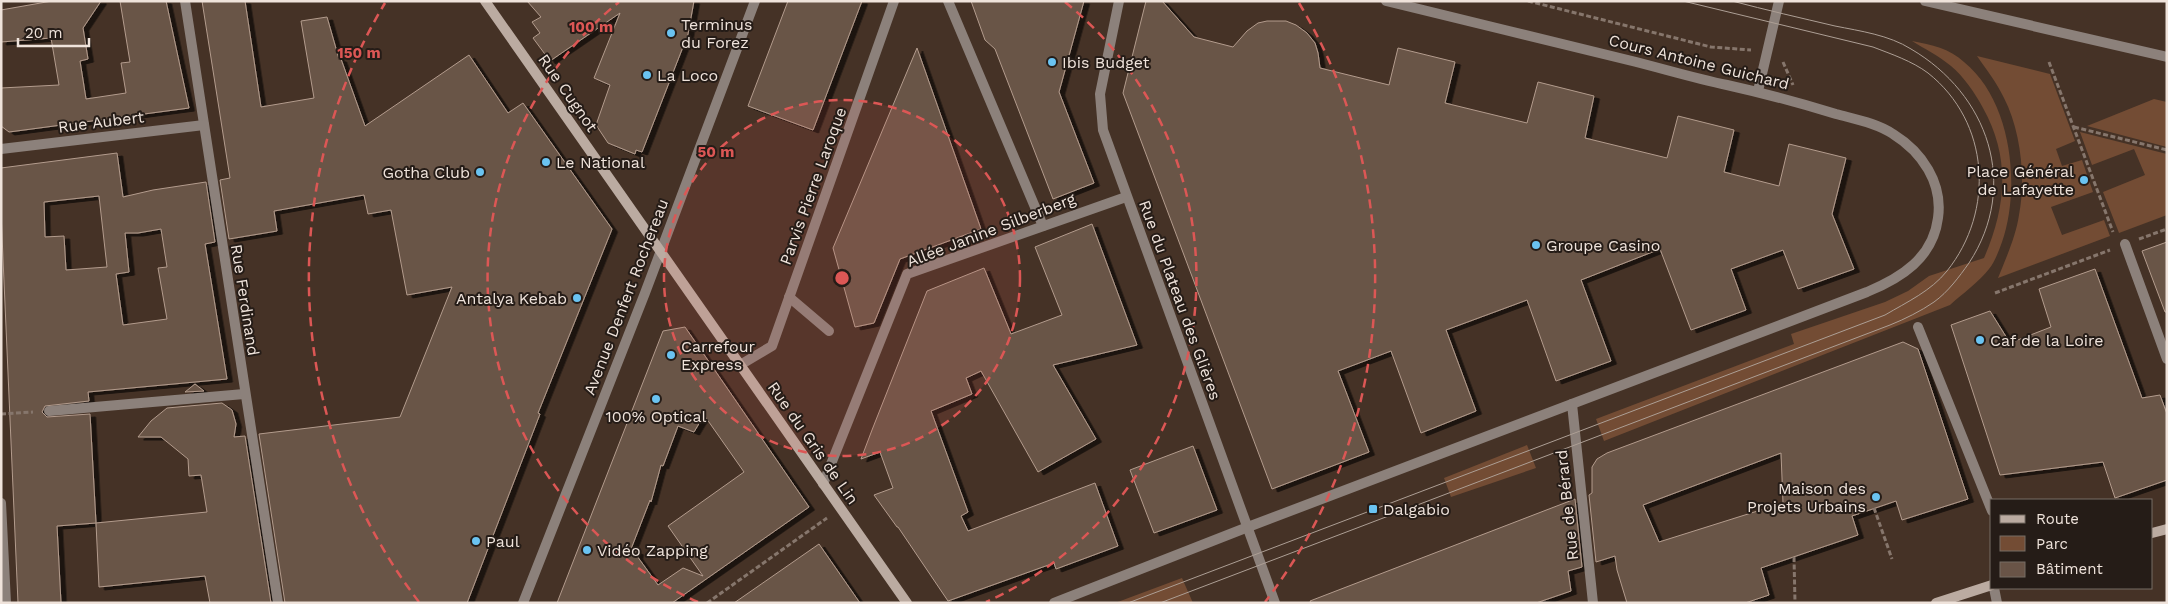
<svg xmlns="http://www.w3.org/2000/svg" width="2168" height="604" font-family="'Work Sans',sans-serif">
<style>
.green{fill:#734c34}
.building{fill:#695447;stroke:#b39c8d;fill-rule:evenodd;filter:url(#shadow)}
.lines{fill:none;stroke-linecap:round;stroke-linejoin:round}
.path{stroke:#86766c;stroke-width:3;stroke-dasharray:5 2.5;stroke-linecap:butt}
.service{stroke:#8c817b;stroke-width:10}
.pedestrian{stroke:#8c817b;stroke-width:10}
.minor{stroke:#8c817b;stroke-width:10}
.secondary{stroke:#bbaba1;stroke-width:10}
.tram{stroke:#ad9f95;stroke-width:1}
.ring{fill:none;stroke:#dc5755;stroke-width:2.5;stroke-dasharray:9 6}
.poi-dot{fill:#6ac3f1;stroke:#251c17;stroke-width:2}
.labels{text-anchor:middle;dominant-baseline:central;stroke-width:4;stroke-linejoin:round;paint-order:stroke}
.poi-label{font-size:16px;fill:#efe3db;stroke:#251c17;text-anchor:start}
.street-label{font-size:16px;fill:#efe3db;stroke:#251c17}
.centre{fill:#dc5755;stroke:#251c17;stroke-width:2.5}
.ring-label{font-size:15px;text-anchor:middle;font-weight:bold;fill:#dc5755;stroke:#251c17;stroke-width:4;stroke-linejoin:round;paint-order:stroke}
</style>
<defs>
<filter id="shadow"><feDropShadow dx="5.5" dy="3" stdDeviation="0" flood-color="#0009"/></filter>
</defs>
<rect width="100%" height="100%" fill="#453226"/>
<g class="green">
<path d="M1912 41C1932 45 1949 48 1964 62 2012 101 2021 187 2002 242 1999 250 1995 262 1989 269 1980 281 1961 295 1950 305L1604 441 1596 419 1794 344 1791 334 1885 302 1908 291 1929 276 1984 258C2006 207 2011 158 1983 108 1975 93 1964 77 1951 66 1939 56 1925 49 1912 41Z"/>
<path d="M1977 56 2050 74 2075 141 2056 149 2062 166 2082 160 2093 192 2051 207 2062 235 2104 220 2110 236 1998 278C2006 258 2016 236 2019 215 2026 179 2021 131 2004 98 1997 83 1986 69 1977 56Z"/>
<path d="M2154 99 2167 102V147L2087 126Z"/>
<path d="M2080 132 2167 154V215L2119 233 2103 192 2145 175 2134 149 2092 165Z"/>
<path d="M1527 445 1536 468 1451 497 1444 478Z"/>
<path d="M1182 578 1193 603H1115Z"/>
</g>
<g class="building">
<path d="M52 1H101L83 28 88 59 80 61 86 99 126 93 121 63 130 62 120 1H166L189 108 9 132 1 126V88L59 85 51 38 1 42V10Z"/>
<path d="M202 1H245L261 107 314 98 301 21 327 17 339 59H341L365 126 469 55 508 113 523 103 612 229 538 413 540 414 467 603H285L259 434 400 417 452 287 407 295 391 210 368 214 364 195 274 211 277 231 229 239 220 180 230 178Z"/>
<path d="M527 1H694L688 34 642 152 636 150 635 154 608 143 596 125 610 85 594 78 620 13 550 61 533 38 540 33 532 22 541 17Z"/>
<path d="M788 1H862L813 130 748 106Z"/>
<path d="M971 1H1084L1059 92 1094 183 1053 199 995 49 985 40Z"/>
<path d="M1146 1H1162L1194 37 1233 47 1247 31 1258 23 1267 21H1286L1296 25 1307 33 1315 43 1318 53 1320 68 1389 85 1398 48 1455 62 1445 103 1527 123 1538 82 1594 96 1585 138 1667 158 1678 116 1734 130 1724 172 1779 186 1789 144 1846 158 1832 214 1854 269 1798 289 1783 250 1731 269 1746 310 1691 330 1660 249 1581 280 1611 361 1556 381 1527 300 1446 330 1476 411 1421 433 1391 351 1338 371 1369 452 1272 489 1123 93Z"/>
<path d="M917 48 981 229 900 259 874 323 855 327 833 248Z"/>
<path d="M117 153 123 197 153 190 206 182 215 242 205 244 227 379 88 392 89 401 45 406 42 412 47 417 90 414 96 523 57 526 61 603H18L1 212V168ZM99 196 107 267 66 270 64 236 45 237 44 202ZM161 229 167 267 158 268 167 319 123 325 116 274 129 272 125 233H138Z"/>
<path d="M1092 224 1137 345 1053 365 1096 439 1038 472 981 371 966 378 972 394 931 411 968 512 961 516 968 531 1095 483 1118 546 1056 569 1054 563 948 601 898 527H897L874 495 893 488 880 452 861 459 872 430 927 291 984 268 1011 334 1062 315 1035 247Z"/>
<path d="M2167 242V312H2165L2142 251Z"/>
<path d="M2095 269 2142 398 2160 395 2167 414V480L2115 498 2103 462 2000 475 1951 325 1990 311 2010 343 2051 327 2039 289Z"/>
<path d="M685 327 809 507 672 603H557L663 331ZM704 415 744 472 668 526 703 576 683 568 658 585 637 556 638 552 631 549 650 500 651 502 661 465 663 466 678 426 694 432Z"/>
<path d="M1903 342 1918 349 1968 499 1902 520 1896 501 1852 516 1858 535 1761 568 1769 595 1745 603H1627L1617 570 1615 556 1596 562 1589 495 1592 493V467L1597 459 1607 453ZM1781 453 1783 503 1659 542 1643 505Z"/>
<path d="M195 384 204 391 185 392Z"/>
<path d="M222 403 232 410 236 424 234 437 245 436 271 603H210L205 576 99 587 96 523 207 512 201 475 189 476 188 459 161 437H138L151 421 167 408Z"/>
<path d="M1193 446 1217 510 1154 533 1130 470Z"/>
<path d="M1575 499 1582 567 1568 571 1571 591 1536 603H1311L1310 601Z"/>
<path d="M819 544 860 603H734Z"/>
</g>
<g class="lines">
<g class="path">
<path d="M1528 1 1711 47 1751 50"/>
<path d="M1783 62 1793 85"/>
<path d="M2049 62 2113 232"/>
<path d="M2074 127 2167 150"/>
<path d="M2139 239 2167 229"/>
<path d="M1995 293 2110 250"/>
<path d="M1 414 33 412"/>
<path d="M1874 508 1892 559"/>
<path d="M1794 557 1795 603"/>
<path d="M707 603 827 518"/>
</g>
<g class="service">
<path d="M948 1 1043 226"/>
<path d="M789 297 829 331"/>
<path d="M740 365 772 346 894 1"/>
<path d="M49 411 244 394"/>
<path d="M823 484 907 274 1126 197"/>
</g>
<g class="pedestrian">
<path d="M2125 244 2167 359"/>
<path d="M1918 327 1992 511"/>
</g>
<g class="minor">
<path d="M185 1 278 603"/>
<path d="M1119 1 1100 94 1103 130 1275 603"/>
<path d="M1925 1 2167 57"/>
<path d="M1758 91 1779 1"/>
<path d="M1 149 204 125"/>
<path d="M1572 404 1593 603"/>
<path d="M1 503 6 603"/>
<path d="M1994 588 1997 603"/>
<path d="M523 603 645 293 755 1"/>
<path d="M1054 603 1248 527 1867 292C1901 278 1933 258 1938 218 1943 183 1922 152 1893 134 1877 123 1854 119 1836 114 1800 103 1763 93 1727 85 1693 78 1661 68 1628 60 1547 40 1467 21 1386 1"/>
</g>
<g class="secondary">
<path d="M485 1 907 603"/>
<path d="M2152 533 2167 529"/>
<path d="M1936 603 1992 585"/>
</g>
<g class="tram">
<path d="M1128 603 1885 315C1907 302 1931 291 1947 271 1995 211 1990 122 1928 73 1912 61 1891 54 1873 47L1683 1"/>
<path d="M1160 603 1890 325C1905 319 1921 311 1934 302 1948 292 1959 277 1969 263 2020 185 1988 94 1911 49 1889 35 1860 31 1835 26 1801 18 1766 10 1732 1"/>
</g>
</g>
<circle cx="842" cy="278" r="178" fill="#dc5755" fill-opacity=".12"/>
<g class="ring">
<circle cx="842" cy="278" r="178"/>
<path d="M698 602A355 355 0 0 1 619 2M1065 2A355 355 0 0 1 986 602"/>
<path d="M419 602A533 533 0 0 1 385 3M1299 3A533 533 0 0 1 1265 602"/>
</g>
<g class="poi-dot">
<circle cx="671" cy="33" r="5"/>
<circle cx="1052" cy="62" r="5"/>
<circle cx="647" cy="75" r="5"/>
<circle cx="546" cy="162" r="5"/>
<circle cx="480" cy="172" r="5"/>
<circle cx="2084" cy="180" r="5"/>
<circle cx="1536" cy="245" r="5"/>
<circle cx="577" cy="298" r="5"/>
<circle cx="1980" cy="340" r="5"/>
<circle cx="671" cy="355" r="5"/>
<circle cx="656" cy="399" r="5"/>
<circle cx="1876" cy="497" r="5"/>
<rect x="1368" y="504" width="10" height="10" rx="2.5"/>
<circle cx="476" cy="541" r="5"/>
<circle cx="587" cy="550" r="5"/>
</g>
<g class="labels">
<g class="poi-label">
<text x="681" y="24">Terminus<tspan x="681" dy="18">du Forez</tspan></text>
<text x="1062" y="62">Ibis Budget</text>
<text x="657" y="75">La Loco</text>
<text x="556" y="162">Le National</text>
<text x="2074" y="171" text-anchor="end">Place Général<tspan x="2074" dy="18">de Lafayette</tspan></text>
<text x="470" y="172" text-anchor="end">Gotha Club</text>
<text x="1546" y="245">Groupe Casino</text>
<text x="567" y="298" text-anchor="end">Antalya Kebab</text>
<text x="1990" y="340">Caf de la Loire</text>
<text x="681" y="346">Carrefour<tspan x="681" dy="18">Express</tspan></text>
<text x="656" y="416" text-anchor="middle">100% Optical</text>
<text x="1866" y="488" text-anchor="end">Maison des<tspan x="1866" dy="18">Projets Urbains</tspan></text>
<text x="1383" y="509">Dalgabio</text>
<text x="486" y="541">Paul</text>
<text x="597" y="550">Vidéo Zapping</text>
</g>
<g class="street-label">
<text transform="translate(1699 62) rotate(14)">Cours Antoine Guichard</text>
<text transform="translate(568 93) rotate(55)">Rue Cugnot</text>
<text transform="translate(101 122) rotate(-7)">Rue Aubert</text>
<text transform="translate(813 186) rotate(-70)">Parvis Pierre Laroque</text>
<text transform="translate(991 230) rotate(-21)">Allée Janine Silberberg</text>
<text transform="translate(626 297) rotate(-69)">Avenue Denfert Rochereau</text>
<text transform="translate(245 300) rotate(81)">Rue Ferdinand</text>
<text transform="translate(1180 300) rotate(70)">Rue du Plateau des Glières</text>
<text transform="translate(813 443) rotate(55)">Rue du Gris de Lin</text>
<text transform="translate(1567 505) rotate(-96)">Rue de Bérard</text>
</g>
</g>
<circle cx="842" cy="278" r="8" class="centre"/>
<g class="ring-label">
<text x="591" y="32">100 m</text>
<text x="359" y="58">150 m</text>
<text x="716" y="157">50 m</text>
</g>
<rect width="2168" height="604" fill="none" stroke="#efe3db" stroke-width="5"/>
<rect x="1990" y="499" width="162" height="90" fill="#251c17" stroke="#766c65"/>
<rect x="2000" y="515" width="25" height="8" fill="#bbaba1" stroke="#766c65"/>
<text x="2036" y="524" font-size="15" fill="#efe3db">Route</text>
<rect x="2000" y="536" width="25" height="15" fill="#734c34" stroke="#766c65"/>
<text x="2036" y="549" font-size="15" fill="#efe3db">Parc</text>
<rect x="2000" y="562" width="25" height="15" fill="#695447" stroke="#766c65"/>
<text x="2036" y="574" font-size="15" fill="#efe3db">Bâtiment</text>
<path d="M18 38v8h71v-8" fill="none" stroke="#efe3db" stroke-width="2.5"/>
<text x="25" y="38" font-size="15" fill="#efe3db" stroke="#251c17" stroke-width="4" paint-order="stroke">20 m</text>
</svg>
